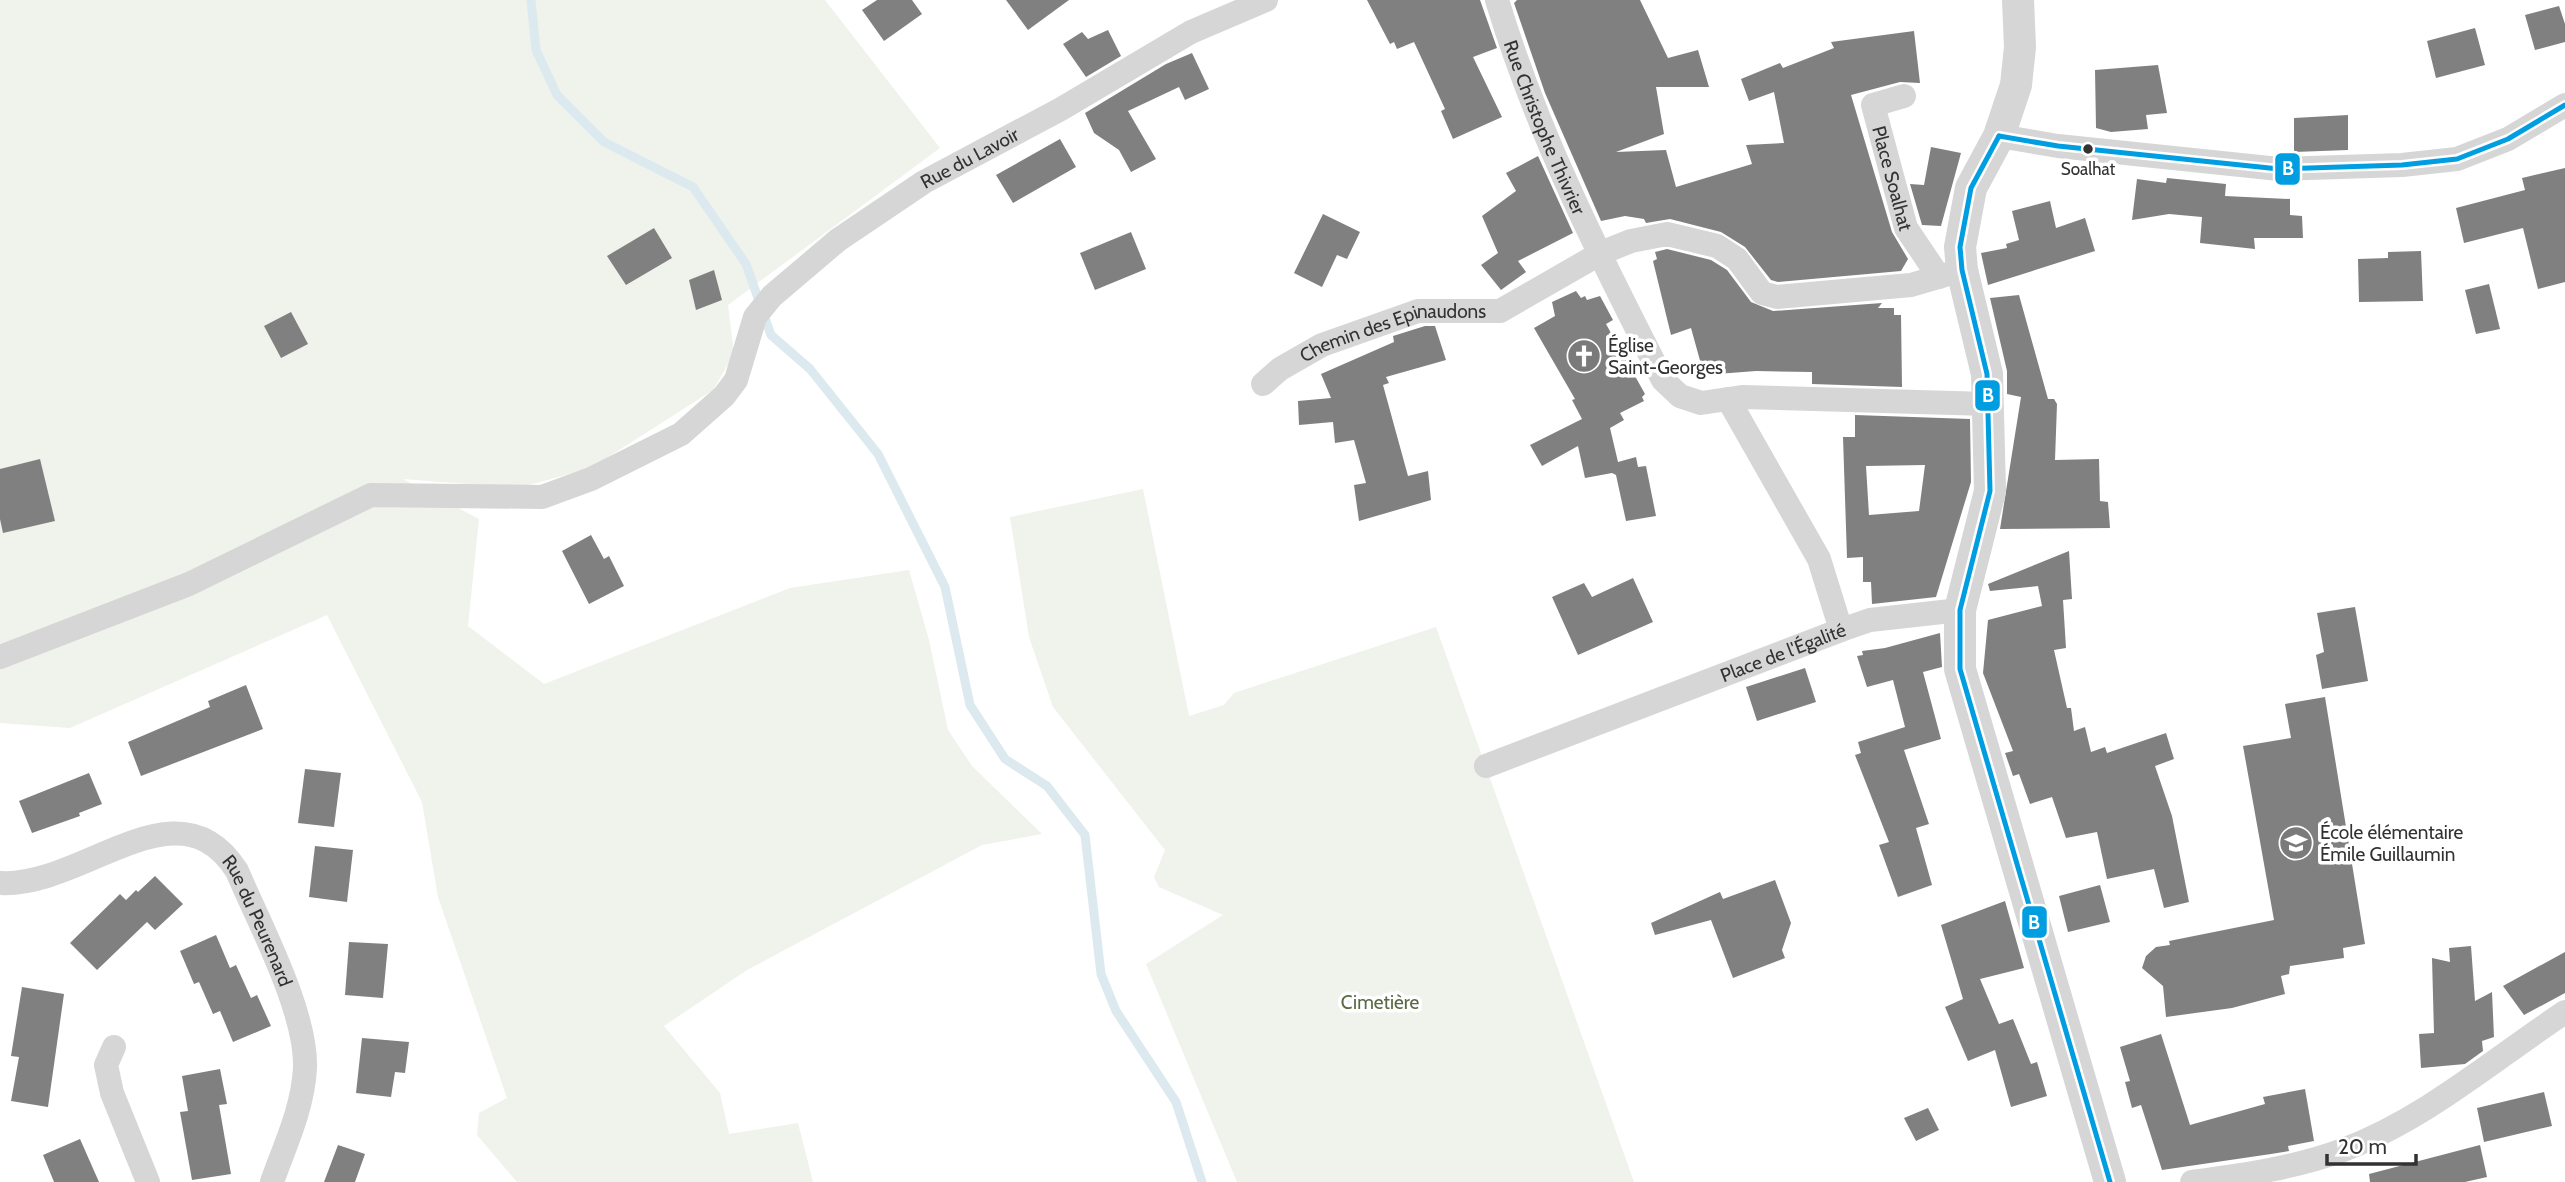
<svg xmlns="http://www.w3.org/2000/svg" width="2565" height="1182" font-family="Cabin,sans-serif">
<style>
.green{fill:#f0f2ec}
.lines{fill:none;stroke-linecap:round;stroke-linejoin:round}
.stream{stroke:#dceaef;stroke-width:9}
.building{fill:#808080;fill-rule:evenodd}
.minor{stroke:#d6d6d6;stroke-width:24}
.tertiary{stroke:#d6d6d6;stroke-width:32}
.bus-1-casing{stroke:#fff;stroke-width:10}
.bus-1{stroke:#009ee1;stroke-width:5}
.bus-dot{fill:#323232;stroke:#fff;stroke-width:2.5}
.labels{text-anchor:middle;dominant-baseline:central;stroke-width:7;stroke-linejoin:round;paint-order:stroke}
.bus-label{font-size:17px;fill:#323232;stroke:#fff}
.street-label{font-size:19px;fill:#323232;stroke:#fff}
.poi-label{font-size:19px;fill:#323232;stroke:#fff;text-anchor:start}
.park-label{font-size:19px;fill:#586a43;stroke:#fff}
.line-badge{stroke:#fff;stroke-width:2.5}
.badge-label{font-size:19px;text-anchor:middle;font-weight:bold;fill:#fff}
</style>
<rect width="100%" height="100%" fill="#fff"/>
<g class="green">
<path d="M0 0H825L940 148 728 305 734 354 713 390 591 468 518 488 403 479 479 519 468 626 544 684 790 588 909 570 929 640 948 730 972 766 1042 834 982 845 747 970 664 1026 720 1093 729 1134 798 1123 813 1182H517L477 1135 479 1113 507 1098 438 897 422 802 327 615 70 728 0 723Z"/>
<path d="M1143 489 1189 716 1224 705 1234 693 1436 627 1634 1182H1237L1146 964 1223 915 1159 887 1154 877 1165 850 1053 707 1029 637 1010 517Z"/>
</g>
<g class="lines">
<path class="stream" d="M531 0 536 50 557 95 604 142 693 187 746 264 771 335 810 369 878 454 945 587 970 705 1005 759 1047 786 1085 835 1101 974 1116 1011 1176 1102 1202 1182"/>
</g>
<g class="building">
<path d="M877 0H912L922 14 884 41 862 10Z"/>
<path d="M1006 0H1069L1028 30Z"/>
<path d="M1367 0H1480L1497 48 1473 57 1502 117 1453 139 1441 111 1445 109 1414 42 1397 49 1394 42 1390 44Z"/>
<path d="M1517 0H1640L1668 58 1698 50 1709 87H1656L1664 134 1616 152 1666 150 1676 187 1752 164 1746 145 1784 143 1774 92 1749 101 1741 79 1780 63 1783 68 1834 48 1831 42 1914 31 1920 83 1900 82 1851 95 1892 232 1908 259 1901 271 1778 282 1771 280 1745 247 1721 232 1670 219 1646 223 1644 219 1625 216 1601 221 1545 93 1514 3Z"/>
<path d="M2559 6 2565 24V42L2535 50 2525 15Z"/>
<path d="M2475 28 2485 65 2436 78 2427 41Z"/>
<path d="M1108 30 1121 56 1086 77 1063 44 1082 32 1088 39Z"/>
<path d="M1192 53 1209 89 1185 100 1179 87 1128 111 1156 159 1131 172 1119 150 1094 133 1085 113 1166 64Z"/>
<path d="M2158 65 2167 113 2146 115 2148 129 2111 132 2096 128 2095 70Z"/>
<path d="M2348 115V150L2294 152V118Z"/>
<path d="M1060 139 1076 167 1013 203 996 175Z"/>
<path d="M1931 147 1961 153 1941 226 1922 225 1910 184 1924 185Z"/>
<path d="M1538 156 1573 233 1518 261 1526 272 1501 290 1481 265 1498 253 1482 216 1516 191 1506 173Z"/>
<path d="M2565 168V282L2538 289 2523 228 2464 243 2456 208 2525 190 2522 178Z"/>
<path d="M2167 178 2226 184 2225 196 2290 199V215L2302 216 2303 238H2254L2255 249 2200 243 2202 217 2169 214 2132 220 2137 179 2166 183Z"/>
<path d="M2050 201 2056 228 2085 218 2095 251 1988 285 1981 253 2007 248 2006 244 2019 240 2012 211Z"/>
<path d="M1323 214 1360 232 1347 259 1337 255 1322 287 1294 273Z"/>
<path d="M654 228 672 258 626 285 607 256Z"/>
<path d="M1131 232 1146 269 1095 290 1080 253Z"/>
<path d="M1667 249 1711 260 1727 270 1751 302 1773 311 1882 303 1878 308H1894V315H1901L1902 387 1812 384V372L1756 371 1704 375 1691 328 1671 335 1653 261 1657 259 1655 252Z"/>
<path d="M2421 251 2423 301 2359 302 2358 259 2388 258V252Z"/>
<path d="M714 270 722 300 696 310 689 280Z"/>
<path d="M2489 284 2500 329 2476 334 2465 290Z"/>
<path d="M1576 291 1581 298 1585 296 1587 300 1600 296 1613 320 1606 324 1645 394 1642 397 1644 401 1620 413 1624 420 1610 428 1618 462 1636 457 1638 467 1646 466 1656 516 1626 521 1616 475 1612 473 1585 478 1578 446 1542 466 1530 445 1582 419 1572 400 1575 399 1534 328 1555 316 1552 302Z"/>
<path d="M2019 295 2048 399H2054L2057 404 2055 460 2099 459 2100 501 2108 502 2110 528 2000 529 2021 397 2007 394V371L1990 298Z"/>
<path d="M291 312 308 344 281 358 264 326Z"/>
<path d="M1425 326H1435L1446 360 1386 377 1389 383 1383 385 1408 476 1428 471 1431 500 1359 521 1354 485 1366 483 1354 440 1335 443 1333 422 1299 425 1298 401 1331 398 1321 374 1394 342 1393 336Z"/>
<path d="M1855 415 1970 419 1971 482 1936 597 1872 604 1871 582H1863V557L1847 558 1843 437H1855ZM1925 465 1919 511 1869 515 1866 466Z"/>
<path d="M40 459 55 521 3 533 0 519V469Z"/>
<path d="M591 535 604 559 609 556 624 586 589 604 562 551Z"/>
<path d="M2069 551 2072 599 2063 600 2066 648 2054 650 2067 708H2071L2074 731 2085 727 2091 752 2105 747 2107 753 2166 733 2174 759 2155 766 2172 816 2189 902 2164 908 2154 869 2107 879 2097 832 2066 838 2052 797 2030 804 2019 774 2013 776 2005 753 2013 751 1983 673 1988 620 2042 606 2038 586 1990 591 1988 584Z"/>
<path d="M1633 578 1653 622 1578 655 1552 597 1584 583 1592 597Z"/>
<path d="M2355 607 2368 681 2322 689 2316 655 2324 652 2317 613Z"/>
<path d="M1940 633 1942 667 1923 672 1941 739 1904 750 1929 824 1916 828 1932 885 1898 897 1879 845 1889 842 1855 755 1861 753 1858 742 1905 727 1893 680 1867 687 1857 656 1863 655 1862 651 1885 648Z"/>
<path d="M1805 668 1816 702 1757 721 1746 687Z"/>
<path d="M246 685 263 729 141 776 128 742 210 707 208 701Z"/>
<path d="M2325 697 2365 944 2343 948 2344 958 2290 966 2289 974 2281 976 2285 994 2232 1008 2166 1017 2163 986 2142 968 2146 956 2156 947 2170 945 2169 941 2274 920 2243 746 2291 738 2285 704Z"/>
<path d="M305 769 341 773 334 827 298 823Z"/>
<path d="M89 773 102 804 79 813 80 816 32 833 19 801Z"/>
<path d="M315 846 353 850 347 902 309 897Z"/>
<path d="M155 876 183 904 155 930 147 922 97 970 70 943 120 894 126 900 136 890 138 892Z"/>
<path d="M1775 880 1791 923 1782 950 1785 958 1733 978 1711 920 1655 935 1651 923 1720 892 1723 899Z"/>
<path d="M2100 885 2110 922 2068 932 2059 896Z"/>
<path d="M2005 901 2024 968 1980 979 1999 1024 2013 1019 2031 1064 2037 1062 2047 1096 2011 1107 1995 1050 1968 1061 1945 1007 1963 999 1941 925Z"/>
<path d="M216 935 230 968 236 965 251 998 257 995 271 1026 233 1042 220 1011 213 1014 199 982 194 984 180 951Z"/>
<path d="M349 942 388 944 383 998 345 995Z"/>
<path d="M2471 946 2475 1001 2492 992 2494 1037 2482 1041 2483 1051 2465 1064 2421 1068 2419 1034 2434 1033 2432 958 2450 962 2449 948Z"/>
<path d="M2565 952V993L2524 1015 2503 986Z"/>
<path d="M22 987 64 994 48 1107 11 1101 19 1057 11 1056Z"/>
<path d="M2161 1034 2190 1125 2265 1104 2263 1097 2305 1089 2314 1141 2288 1146 2289 1151 2271 1154 2162 1170 2141 1105 2132 1108 2125 1082 2130 1081 2120 1047Z"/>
<path d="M362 1038 409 1042 405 1073 395 1072 391 1097 356 1093Z"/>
<path d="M220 1069 227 1104 219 1105 231 1174 192 1180 180 1112 188 1111 182 1076Z"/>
<path d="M2544 1092 2552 1126 2484 1142 2477 1108Z"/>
<path d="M1928 1108 1939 1130 1916 1141 1904 1118Z"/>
<path d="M80 1139 99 1182H54L43 1155Z"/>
<path d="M338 1145 365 1154 355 1182H324Z"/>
<path d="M2480 1145 2487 1177 2465 1182H2370L2369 1174Z"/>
</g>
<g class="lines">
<g class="minor">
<path id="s1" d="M1497 0C1537 133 1600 257 1663 380L1680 396 1701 403 1742 397 1988 404"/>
<path id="s2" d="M1904 96 1873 105 1906 228 1939 277"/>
<path d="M1999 136 2058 146 2279 169 2402 165 2457 159 2508 139 2565 105"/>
<path id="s3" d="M1263 384 1280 369 1322 345 1418 311H1500L1601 253 1631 241 1667 234 1717 246 1737 259 1762 293 1777 297 1911 285 1962 270"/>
<path d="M1728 399 1819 559 1841 630"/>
<path id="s4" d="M0 657 189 584 371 495 542 497 591 479 681 434 724 396 736 380 755 317 772 296 838 240 924 182 1061 109 1191 32 1266 0"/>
<path id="s5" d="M1486 766 1841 630 1870 620 1960 610"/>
<path id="s6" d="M0 883C83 888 178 778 237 871 259 923 307 1012 305 1068 303 1108 285 1145 272 1182"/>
<path d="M114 1047 106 1065 112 1093 148 1182"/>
<path d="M2192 1182C2243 1175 2295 1168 2343 1150 2425 1119 2493 1060 2565 1012"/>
</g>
<path class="tertiary" d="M2018 0 2020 47 2016 85 1999 136 1971 188 1960 247 1962 270 1987 374 1990 491 1960 610V669L2110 1182"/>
<g class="bus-1-casing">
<g id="bus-1">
<path d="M1999 136 1971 188 1960 247 1962 270 1987 374 1990 491 1960 610V669L2110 1182"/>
<path d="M1999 136 2058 146 2279 169 2402 165 2457 159 2508 139 2565 105"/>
</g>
</g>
<use href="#bus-1" class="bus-1"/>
</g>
<defs>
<g id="church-disc" transform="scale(1.75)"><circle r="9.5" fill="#7a7a7a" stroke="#fff"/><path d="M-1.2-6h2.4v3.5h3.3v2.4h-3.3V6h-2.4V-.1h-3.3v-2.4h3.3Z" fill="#fff"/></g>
<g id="school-disc" transform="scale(1.75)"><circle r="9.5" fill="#7a7a7a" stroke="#fff"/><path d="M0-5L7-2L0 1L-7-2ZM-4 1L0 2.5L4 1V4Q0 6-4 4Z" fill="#fff"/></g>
</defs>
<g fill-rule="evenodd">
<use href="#church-disc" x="1584" y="356"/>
<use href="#school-disc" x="2296" y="843"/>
</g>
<circle class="bus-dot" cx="2088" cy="149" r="6"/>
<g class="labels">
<g class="bus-label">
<text x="2088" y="169">Soalhat</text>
</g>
<g class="street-label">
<text stroke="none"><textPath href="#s1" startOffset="136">Rue Christophe Thivrier</textPath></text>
<text stroke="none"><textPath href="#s4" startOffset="1141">Rue du Lavoir</textPath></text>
<text stroke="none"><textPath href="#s2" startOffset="108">Place Soalhat</textPath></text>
<text stroke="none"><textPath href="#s3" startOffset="144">Chemin des Epinaudons</textPath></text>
<text stroke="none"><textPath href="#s5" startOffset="318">Place de l'Égalité</textPath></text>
<text stroke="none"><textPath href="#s6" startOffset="313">Rue du Peurenard</textPath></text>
</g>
<g class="poi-label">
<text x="1608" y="345">Église<tspan x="1608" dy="22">Saint-Georges</tspan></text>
<text x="2320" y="832">École élémentaire<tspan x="2320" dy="22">Émile Guillaumin</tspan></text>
</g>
<g class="park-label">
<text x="1380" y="1002">Cimetière</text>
</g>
</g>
<g class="line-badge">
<rect x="2274" y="152" width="27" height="34" rx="7" fill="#009ee1"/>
<rect x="1974" y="379" width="27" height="33" rx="7" fill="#009ee1"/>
<rect x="2021" y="905" width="27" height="34" rx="7" fill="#009ee1"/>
</g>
<g class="badge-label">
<text x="2288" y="175">B</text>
<text x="1988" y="402">B</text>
<text x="2034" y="929">B</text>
</g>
<path d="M2327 1154v10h89v-10" fill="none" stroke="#323232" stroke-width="3.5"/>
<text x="2338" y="1154" font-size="21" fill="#323232" stroke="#ffffff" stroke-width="5" paint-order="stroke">20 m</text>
</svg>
